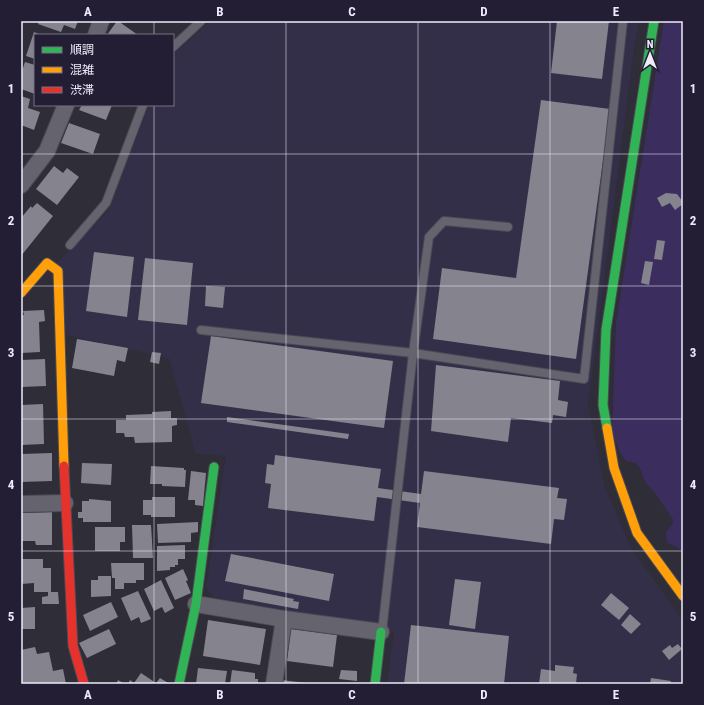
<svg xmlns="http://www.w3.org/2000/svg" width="704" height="705" font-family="'Roboto Condensed','Noto Sans JP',sans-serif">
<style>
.built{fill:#342f48}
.green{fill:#3b2e5e}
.building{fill:#85838e}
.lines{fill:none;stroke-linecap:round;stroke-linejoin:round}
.lane-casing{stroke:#4b4953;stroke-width:10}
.street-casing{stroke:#4b4953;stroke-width:18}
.fast-casing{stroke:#4b4953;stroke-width:11}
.slow-casing{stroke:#4b4953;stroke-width:11}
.jam-casing{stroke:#4b4953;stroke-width:11}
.lane{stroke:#65636d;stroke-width:8}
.street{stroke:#65636d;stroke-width:16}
.fast{stroke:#30b455;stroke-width:9}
.slow{stroke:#ff9f0a;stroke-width:9}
.jam{stroke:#e5322d;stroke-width:9}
.grid{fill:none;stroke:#edebf9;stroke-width:1;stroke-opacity:0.55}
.neatline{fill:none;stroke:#edebf9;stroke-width:1.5}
.grid-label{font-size:13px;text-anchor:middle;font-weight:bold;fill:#edebf9}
</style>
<rect width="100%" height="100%" fill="#2f2d38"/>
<path class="built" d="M210 21H639L633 55 588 405 604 485 631 548 683 621V684H387L394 632 382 628 215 598 206 588 226 456 196 454 169 358 66 335 58 262 108 211 149 105H173V55Z"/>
<path class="green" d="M664 21H683V553L679 548 667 543 666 533 674 521 659 498 647 484 642 475V471L636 463 626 461 620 452 612 433 616 323Z"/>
<g class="building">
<path d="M39 21H78L75 29 64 25 61 32 38 24Z"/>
<path d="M117 21H118L138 35H107Z"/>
<path d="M557 21H609L602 79 551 73Z"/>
<path d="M34 32 41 35H35V59L26 56Z"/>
<path d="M25 62 35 65V94L21 89V74Z"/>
<path d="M21 96 30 99 28 108 40 112 34 130 21 125Z"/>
<path d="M541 100 610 109 576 359 433 339 442 268 516 278Z"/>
<path d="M82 105H112L106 120 79 110Z"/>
<path d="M69 123 100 134 93 154 61 143Z"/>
<path d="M54 166 63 173 67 168 79 177 57 205 36 189Z"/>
<path d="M666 193 677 194 683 202V204L675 210 670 203 662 207 657 198Z"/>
<path d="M37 203 53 216 21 256V218L31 206 32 208Z"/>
<path d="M657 240 665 241 662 260 654 259Z"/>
<path d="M94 252 134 257 127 317 86 311Z"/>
<path d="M145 258 193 263 187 325 138 320Z"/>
<path d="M645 261 653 262 649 285 641 283Z"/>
<path d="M206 286 225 287 223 308 205 306Z"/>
<path d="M44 310 45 321 39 322 40 352 21 353V315H24L23 311Z"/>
<path d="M211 336 393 361 384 428 201 403Z"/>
<path d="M77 339 128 348 125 362 117 360 114 376 72 368Z"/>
<path d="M152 352 161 353 159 364 150 362Z"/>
<path d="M45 359 46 386 21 387V360Z"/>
<path d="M436 365 560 381 558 400 568 402 566 417 553 415 552 423 511 418 508 442 431 431Z"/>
<path d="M43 404 44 444 21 445V405Z"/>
<path d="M171 411V418H177V425L172 426V442L135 443 134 437H125L124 433H116V420H126V415L152 414V412Z"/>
<path d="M227 417 349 434 348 439 227 422Z"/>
<path d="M52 453V481L21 482V454Z"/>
<path d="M275 455 381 469 378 488 421 494 424 471 559 488 557 498 567 499 564 520 554 519 551 544 417 527 420 503 377 497 374 521 268 508 271 484 265 483 267 464 274 465Z"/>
<path d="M82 463 112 464 111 485 81 483Z"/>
<path d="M151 466 184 468V470H186L185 487 162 486V484H150Z"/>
<path d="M191 471 206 473 203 506 195 505V500H188Z"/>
<path d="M152 497H175V517H151V515H143V500H152Z"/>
<path d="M89 499 111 501V522H83V518H78V512H82V501H89Z"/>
<path d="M52 512V545H36L35 541H21V513Z"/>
<path d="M198 522V532L191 533V542L158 543 157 524Z"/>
<path d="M132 525H151L153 558H133Z"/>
<path d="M95 527H125V542H120V551H95Z"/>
<path d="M185 545V559H178V565H175V567H170V570L157 571V546Z"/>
<path d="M231 554 334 574 329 601 225 581Z"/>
<path d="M21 559H43V568H51V592H34V583L21 584Z"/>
<path d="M111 563H144V580H136V583H124V589H115V578H112Z"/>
<path d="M183 569 188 580 186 581 191 593 175 600 165 578Z"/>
<path d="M98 576H111V596L91 597V580H98Z"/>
<path d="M455 579 481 582 475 629 449 625Z"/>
<path d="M161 580 174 608 165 613 162 607 154 611 144 589Z"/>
<path d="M244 589 294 599 293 601 299 602 298 609 243 599Z"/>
<path d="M138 591 151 619 141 623 139 617 131 621 121 598Z"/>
<path d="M48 592H58L59 604H42V597L48 596Z"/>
<path d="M611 593 629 608 619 620 601 605Z"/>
<path d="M111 602 118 617 90 631 83 615Z"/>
<path d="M35 607V629H21V608Z"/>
<path d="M630 614 641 624 631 634 621 625Z"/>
<path d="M208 620 266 629 260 665 203 656Z"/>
<path d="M411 625 509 636 504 684H404Z"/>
<path d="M109 629 116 644 87 658 79 643Z"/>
<path d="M291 629 337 635 333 667 287 661Z"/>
<path d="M678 644 682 649 669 660 662 651 670 645 672 648Z"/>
<path d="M35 647 37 654 49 652 53 671 63 669 66 684H21V650Z"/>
<path d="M555 665 574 667 573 673 577 674 576 684H539L541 669 555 671Z"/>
<path d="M198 668 227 671 225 684H196Z"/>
<path d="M232 670 255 673V679H258V684H230Z"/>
<path d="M341 670 357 671V681L339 679Z"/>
<path d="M141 673 156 683 160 678 170 684H128L130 680 134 683Z"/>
<path d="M651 678 671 681 670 684H650Z"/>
<path d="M118 680 125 684H116Z"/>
<path d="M282 680 306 683V684H281Z"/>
</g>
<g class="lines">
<g class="lane-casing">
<g id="lane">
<path d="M173 47 201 21"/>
<path d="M70 245 106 203 143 105"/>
<path d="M201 330 413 353 584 379 623 21"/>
<path d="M382 632 413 353 429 237 444 221 508 227"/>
</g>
</g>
<g class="street-casing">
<g id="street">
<path d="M96 35 101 21"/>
<path d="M21 185 47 151 66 105"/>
<path d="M21 504 65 503"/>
<path d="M196 604 284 619 381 632"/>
<path d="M274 684 284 619"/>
</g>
</g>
<g class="fast-casing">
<g id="fast">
<path d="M607 428 603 405 606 330 654 21"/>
<path d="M179 684 196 604 214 467"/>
<path d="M375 684 381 632"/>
</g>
</g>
<g class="slow-casing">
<g id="slow">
<path d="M21 293 47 263 58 271 64 466"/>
<path d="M607 428 614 468 637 533 683 596"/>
</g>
</g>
<g class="jam-casing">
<path id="jam" d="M64 466 73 646 84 684"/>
</g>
<use href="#lane" class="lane"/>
<use href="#street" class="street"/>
<use href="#fast" class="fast"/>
<use href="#slow" class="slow"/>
<use href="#jam" class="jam"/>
</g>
<path class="grid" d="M154 21V35M286 21V684M418 21V684M550 21V684M154 105V684M21 154H683M21 286H683M21 419H683M21 551H683"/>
<rect width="704" height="705" fill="none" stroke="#231e33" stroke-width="44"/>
<rect x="34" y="34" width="140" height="72" fill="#231e33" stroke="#747082"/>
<rect x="42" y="47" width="20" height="6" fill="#30b455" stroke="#747082"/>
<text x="70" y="54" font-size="12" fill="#edebf9">順調</text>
<rect x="42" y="67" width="20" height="6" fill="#ff9f0a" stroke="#747082"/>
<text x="70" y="74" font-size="12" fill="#edebf9">混雑</text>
<rect x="42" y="87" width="20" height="6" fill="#e5322d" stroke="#747082"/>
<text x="70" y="94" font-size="12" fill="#edebf9">渋滞</text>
<g transform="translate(650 54)" stroke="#231e33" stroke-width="3" paint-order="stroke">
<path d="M0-3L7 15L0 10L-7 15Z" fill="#edebf9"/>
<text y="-6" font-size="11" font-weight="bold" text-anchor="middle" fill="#edebf9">N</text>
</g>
<rect x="22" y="22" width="660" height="661" class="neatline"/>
<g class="grid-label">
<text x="88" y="16">A</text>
<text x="220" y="16">B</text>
<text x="352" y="16">C</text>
<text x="484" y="16">D</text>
<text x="616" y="16">E</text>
<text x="11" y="93">1</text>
<text x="693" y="93">1</text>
<text x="11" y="225">2</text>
<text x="693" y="225">2</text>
<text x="11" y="357">3</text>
<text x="693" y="357">3</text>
<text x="11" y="489">4</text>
<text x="693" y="489">4</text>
<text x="11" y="621">5</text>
<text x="693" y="621">5</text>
<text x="88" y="699">A</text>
<text x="220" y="699">B</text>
<text x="352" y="699">C</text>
<text x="484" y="699">D</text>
<text x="616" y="699">E</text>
</g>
</svg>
